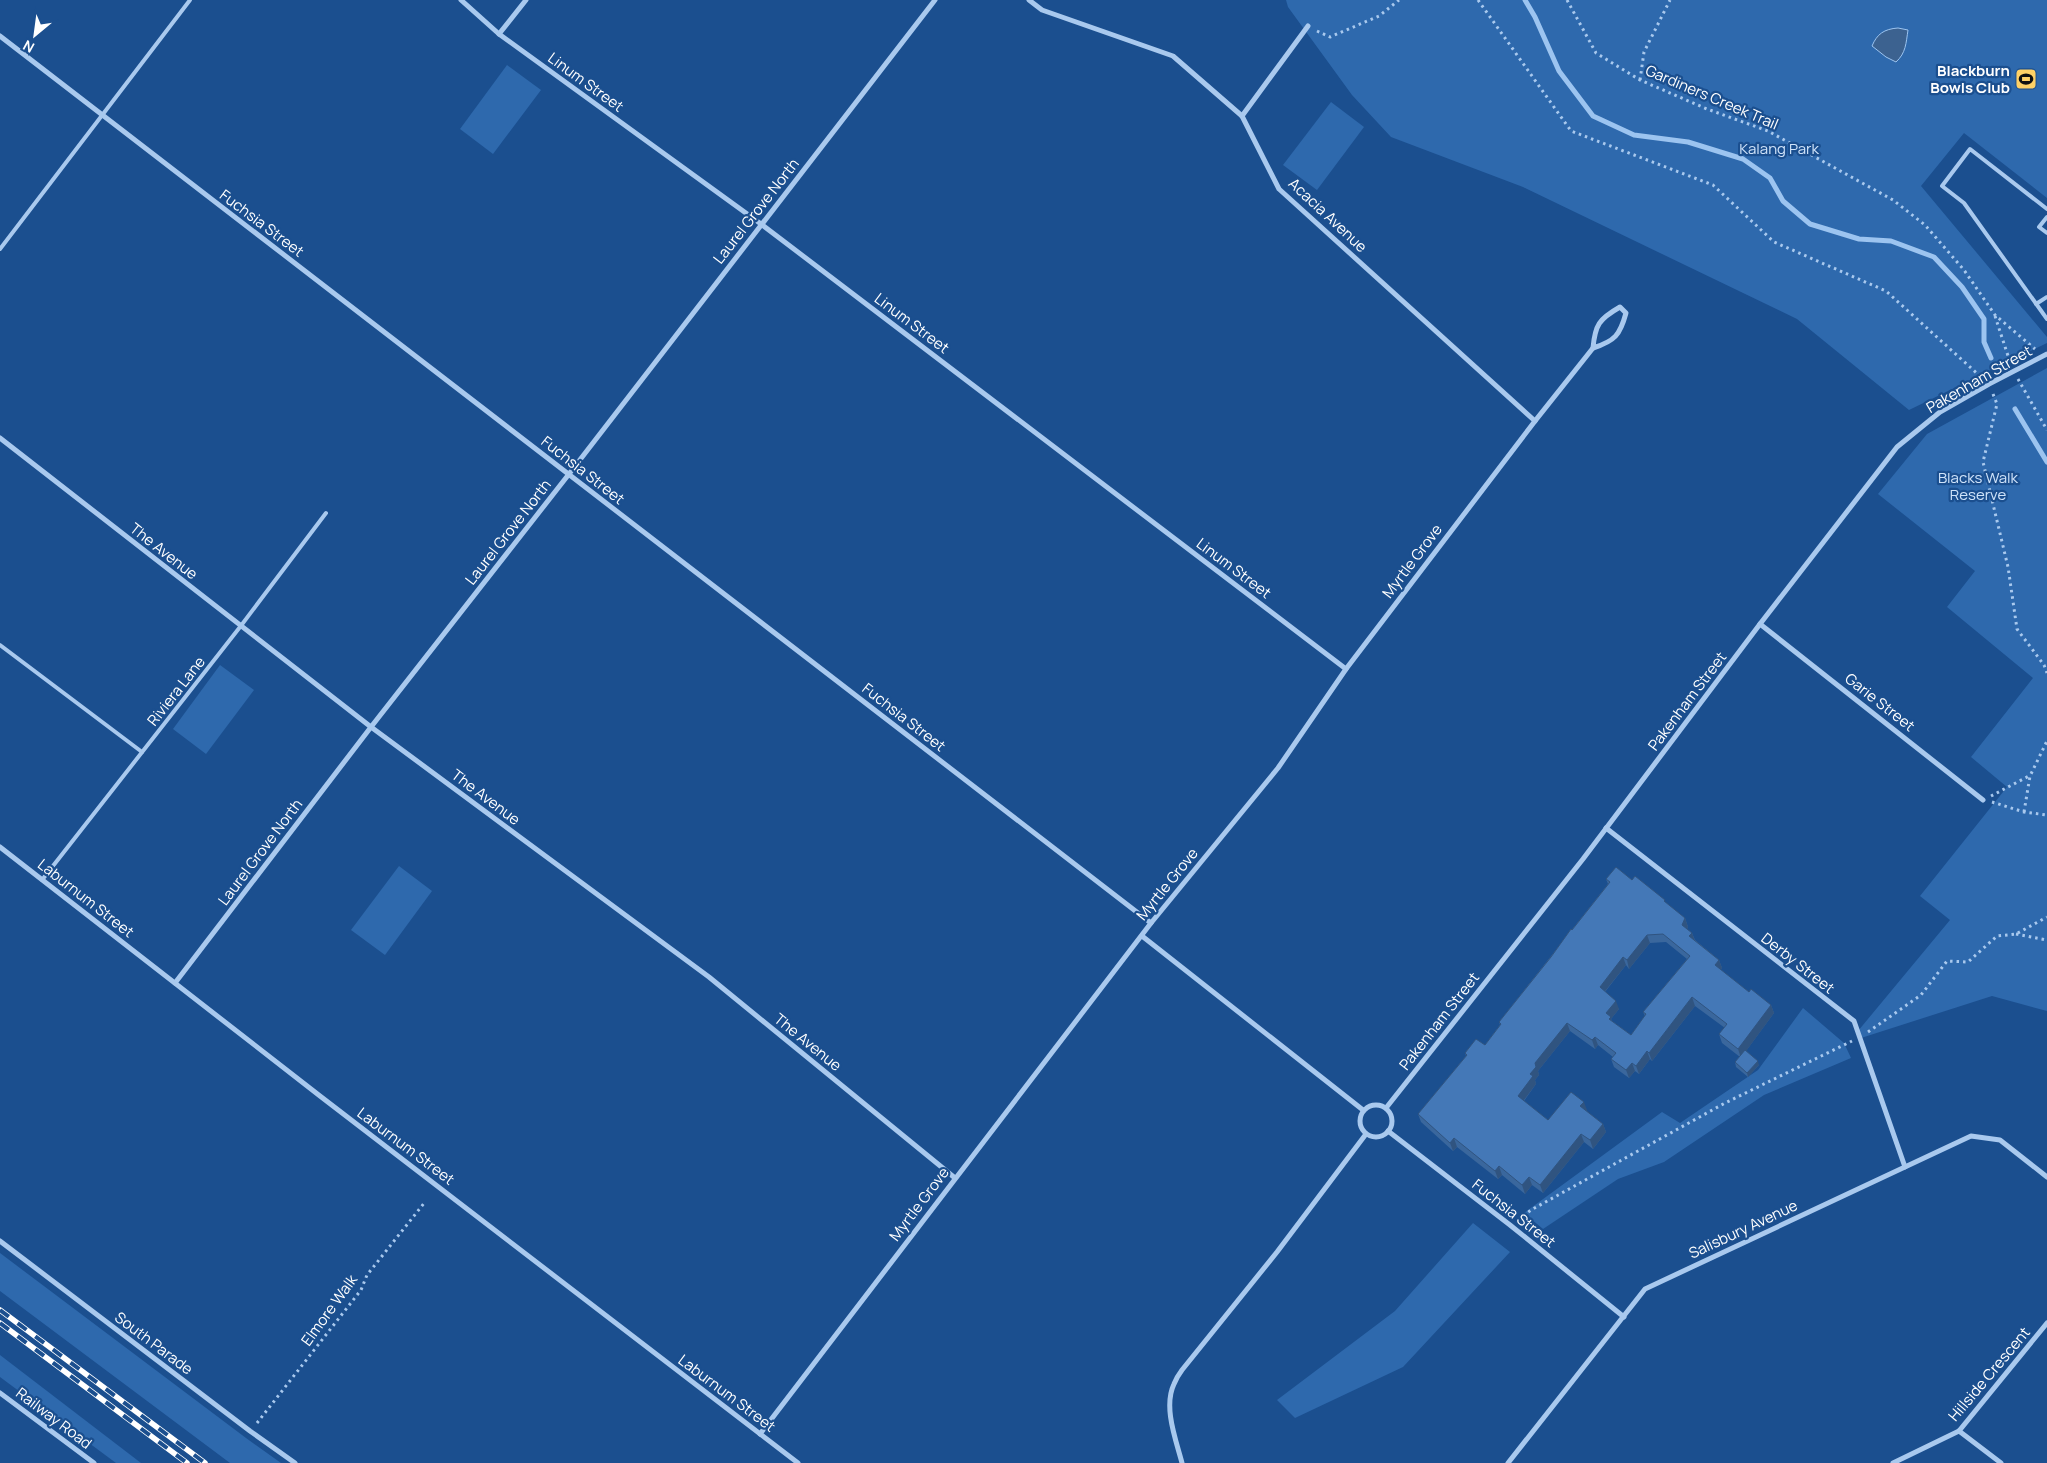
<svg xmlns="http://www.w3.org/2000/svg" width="2047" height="1463" font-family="Manrope,sans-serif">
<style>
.green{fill:#2e69ad}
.water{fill:#3c6290;stroke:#9cc4f0}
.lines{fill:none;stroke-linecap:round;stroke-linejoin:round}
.stream{stroke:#9cc4f0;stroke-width:5}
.path{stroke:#a9c9ee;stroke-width:3;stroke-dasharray:2.5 4;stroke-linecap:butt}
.lane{stroke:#a9c9ee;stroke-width:4}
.street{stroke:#a9c9ee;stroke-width:5}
.rail-casing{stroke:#fff;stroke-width:5.5}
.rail{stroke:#1b4f8f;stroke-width:4;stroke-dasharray:11;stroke-linecap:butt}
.wall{fill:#3a679d;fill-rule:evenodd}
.shaded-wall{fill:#305480}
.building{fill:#4478b7;stroke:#305480;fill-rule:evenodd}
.labels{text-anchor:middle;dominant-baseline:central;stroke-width:4.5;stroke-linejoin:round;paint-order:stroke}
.poi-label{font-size:15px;font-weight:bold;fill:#fff;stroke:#1b4f8f;text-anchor:end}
.street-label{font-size:15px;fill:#fff;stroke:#1b4f8f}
.park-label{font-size:15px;fill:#cfe3fa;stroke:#1b4f8f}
</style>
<rect width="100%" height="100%" fill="#1b4f8f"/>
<g class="green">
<path d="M1286 0H2047V198L1964 133 1921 186 2047 337V343L1909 410 1797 319 1523 187 1391 137 1352 95 1288 7Z"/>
<path d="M507 65 541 90 493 154 460 129Z"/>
<path d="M1331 102 1364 127 1317 190 1283 165Z"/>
<path d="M2047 368V1011L1992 996 1861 1038 1858 1031 1950 920 1920 896 2007 787 1971 757 2033 678 1947 607 1975 571 1878 494 1927 434Z"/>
<path d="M220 665 254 690 206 754 173 729Z"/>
<path d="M399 866 432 891 385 955 351 930Z"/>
<path d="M1803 1008 1844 1043 1851 1058 1764 1095 1664 1162 1618 1179 1543 1229 1524 1213 1662 1112 1680 1123 1758 1070Z"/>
<path d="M1473 1223 1510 1252 1403 1367 1295 1418 1277 1400 1395 1311Z"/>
<path d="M0 1253 246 1438 281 1463H230L0 1291Z"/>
<path d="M0 1355 141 1463H116L0 1377Z"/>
</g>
<path class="water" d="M1898 28 1908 30C1906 43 1906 53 1896 62L1886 57 1872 46C1877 34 1884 29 1898 28Z"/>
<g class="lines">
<g class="stream">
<path d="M1525 0 1535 17 1559 71 1593 116 1634 135 1688 142 1743 159 1770 178 1783 201 1810 224 1859 239 1891 241 1934 257 1962 287 1984 319V342L1991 358"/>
<path d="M2015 409 2047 462"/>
</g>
<g class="path">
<path d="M1478 0 1571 131 1713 185 1774 242 1886 291 1981 377"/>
<path d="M1567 0 1596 53 1640 80 1707 109 1768 131 1893 200 1925 225 1964 270 1995 315 2035 349"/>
<path d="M1317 31 1330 37 1379 16 1399 0"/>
<path d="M1640 80 1644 52 1670 0"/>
<path d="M1995 316 2010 362"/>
<path d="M2018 379 2047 430"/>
<path d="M1993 394 1997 404 1983 462 2008 567 2017 629 2044 665 2047 673"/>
<path d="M1991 796 2029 776"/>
<path d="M1992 802 2024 812 2047 815"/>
<path d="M2024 812 2030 776 2047 741"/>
<path d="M2016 934 2047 940"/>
<path d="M1868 1032 1921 995 1947 961 1968 962 1997 936 2016 934 2047 917"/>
<path d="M1518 1220 1531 1210 1725 1103 1852 1041"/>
<path d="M257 1423 361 1290 367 1275 425 1202"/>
</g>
<g class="lane">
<path d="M2047 209 1970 149 1942 186 1964 203 2047 319"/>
<path d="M2047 217 2039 227 2047 233"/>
<path d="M0 249 190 0"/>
<path d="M2036 304 2047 297"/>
<path d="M0 645 142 752"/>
<path d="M42 880 240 627 326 513"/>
</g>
<g class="street">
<path d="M461 0 499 34 761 224 1346 669"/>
<path d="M1029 0 1042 10 1173 56 1242 116 1279 189 1535 421"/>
<path d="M499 34 526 0"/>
<path d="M0 36 1151 923"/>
<path d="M1242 116 1308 26"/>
<path d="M1620 307 1626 313C1620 335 1615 341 1593 348 1595 325 1599 319 1620 307Z"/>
<path d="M0 438 371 727 709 977 955 1178"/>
<path d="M1760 624 1983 800"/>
<path d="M1606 828 1854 1021 1905 1167"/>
<path d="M0 847 320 1096 798 1463"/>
<path d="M1142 936 1363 1110"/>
<path d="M175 983 371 727 569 474 935 0"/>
<circle cx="1376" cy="1121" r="16"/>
<path d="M1386 1108 1583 859 1760 624 1897 447 1940 412 1989 384 2047 354"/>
<path d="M1388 1131 1510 1225 1624 1317"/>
<path d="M0 1241 250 1431 295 1463"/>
<path d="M0 1393 94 1463"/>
<path d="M1959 1431 2001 1463"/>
<path d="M760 1434 1151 923 1278 768 1346 669 1535 421 1593 348"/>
<path d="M1182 1463C1176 1440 1163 1407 1174 1384 1176 1379 1179 1374 1182 1370L1277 1252 1366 1134"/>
<path d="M1508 1463 1645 1289 1971 1136 2000 1140 2047 1177"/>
<path d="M1893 1463 1959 1431 2047 1323"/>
</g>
<g class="rail-casing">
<g id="rail">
<path d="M0 1310 205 1463"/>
<path d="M0 1323 187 1463"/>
</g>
</g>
<use href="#rail" class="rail"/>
</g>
<path class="wall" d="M1606 879 1632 880 1667 904 1685 918 1688 927 1687 929 1692 933 1695 940 1719 960 1722 968 1720 970 1749 992 1771 1005 1774 1013 1746 1051 1759 1065 1748 1077 1736 1067 1735 1062 1740 1057 1722 1043 1719 1034 1725 1028 1695 1006 1652 1061 1650 1059 1639 1074 1635 1071 1629 1078 1614 1067 1611 1059 1613 1057 1598 1045 1595 1049 1570 1031 1538 1071 1539 1075 1535 1080 1536 1084 1524 1101 1548 1120 1587 1110 1586 1111 1603 1124 1606 1132 1593 1149 1584 1142 1543 1193 1532 1185 1525 1194 1502 1175 1498 1179 1457 1147 1453 1151 1421 1122 1418 1114 1466 1056 1465 1053 1485 1045 1500 1025 1499 1022 1608 884ZM1666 942 1687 959 1643 1012 1645 1016 1631 1035 1613 1022 1611 1019 1619 1009 1605 992 1626 965 1629 969 1650 943Z"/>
<g class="shaded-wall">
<path d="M1685 918 1688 927 1685 933 1682 925Z"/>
<path d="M1692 933 1695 941 1689 936Z"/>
<path d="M1647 935 1650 943 1629 969 1627 960Z"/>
<path d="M1623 957 1626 965 1602 995 1600 987Z"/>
<path d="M1719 960 1722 968 1718 973 1715 965Z"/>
<path d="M1692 997 1695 1006 1652 1061 1649 1053Z"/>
<path d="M1616 1001 1619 1009 1611 1019 1614 1025 1612 1027 1606 1013Z"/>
<path d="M1771 1005 1774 1013 1741 1058 1738 1049Z"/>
<path d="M1567 1023 1570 1031 1538 1071 1539 1075 1535 1080 1536 1084 1521 1104 1518 1096 1530 1074 1535 1063Z"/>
<path d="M1595 1037 1598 1045 1595 1049 1592 1040Z"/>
<path d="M1647 1051 1650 1059 1639 1074 1636 1066Z"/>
<path d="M1758 1061 1759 1065 1748 1077 1747 1073Z"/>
<path d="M1632 1063 1635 1071 1629 1078 1626 1070Z"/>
<path d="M1584 1102 1587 1110 1583 1114 1580 1106Z"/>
<path d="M1603 1124 1606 1132 1593 1149 1590 1140Z"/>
<path d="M1581 1134 1584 1142 1543 1193 1540 1185Z"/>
<path d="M1454 1138 1457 1147 1453 1151 1450 1143Z"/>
<path d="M1499 1166 1502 1175 1498 1179 1495 1171Z"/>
<path d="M1529 1177 1532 1185 1525 1194 1522 1185Z"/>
</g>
<g class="building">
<path d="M1616 867 1632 880 1635 876 1665 900 1664 901 1685 918 1682 925 1692 933 1689 936 1719 960 1715 965 1749 992 1751 989 1771 1005 1738 1049 1719 1034 1727 1024 1692 997 1649 1053 1647 1051 1636 1066 1632 1063 1626 1070 1611 1059 1616 1053 1595 1037 1592 1040 1567 1023 1535 1063 1536 1067 1530 1074 1533 1076 1518 1096 1548 1120 1571 1092 1584 1102 1580 1106 1603 1124 1590 1140 1581 1134 1540 1185 1529 1177 1522 1185 1499 1166 1495 1171 1454 1138 1450 1143 1418 1114 1467 1055 1465 1053 1476 1039 1485 1045 1501 1024 1499 1022 1551 957 1571 929 1572 930 1610 882 1606 879ZM1663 934 1690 956 1643 1012 1646 1014 1631 1035 1609 1019 1611 1017 1606 1013 1616 1001 1600 987 1623 957 1627 960 1647 935Z"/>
<path d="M1745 1050 1758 1061 1747 1073 1735 1062Z"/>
</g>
<defs>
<g id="stadium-square" transform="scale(1.125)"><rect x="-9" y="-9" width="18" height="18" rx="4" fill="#ffd166" stroke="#1b4f8f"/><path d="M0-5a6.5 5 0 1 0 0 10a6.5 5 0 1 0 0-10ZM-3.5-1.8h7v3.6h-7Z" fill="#111"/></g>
</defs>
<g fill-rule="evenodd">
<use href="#stadium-square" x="2026" y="79"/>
</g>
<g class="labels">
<g class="poi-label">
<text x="2010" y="70">Blackburn<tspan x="2010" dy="17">Bowls Club</tspan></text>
</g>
<g class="street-label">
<text transform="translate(586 82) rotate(36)">Linum Street</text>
<text transform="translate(1712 97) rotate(23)">Gardiners Creek Trail</text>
<text transform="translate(756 211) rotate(-52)">Laurel Grove North</text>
<text transform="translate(1328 215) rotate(43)">Acacia Avenue</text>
<text transform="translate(262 223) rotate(37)">Fuchsia Street</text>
<text transform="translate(912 323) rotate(37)">Linum Street</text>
<text transform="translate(1979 379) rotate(-30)">Pakenham Street</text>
<text transform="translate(583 470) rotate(38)">Fuchsia Street</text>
<text transform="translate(508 532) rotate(-52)">Laurel Grove North</text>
<text transform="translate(164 551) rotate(38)">The Avenue</text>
<text transform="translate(1412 561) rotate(-53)">Myrtle Grove</text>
<text transform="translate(1234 568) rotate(37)">Linum Street</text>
<text transform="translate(176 691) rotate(-52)">Riviera Lane</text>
<text transform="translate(1687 701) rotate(-53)">Pakenham Street</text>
<text transform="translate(1880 702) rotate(38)">Garie Street</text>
<text transform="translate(904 717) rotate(38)">Fuchsia Street</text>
<text transform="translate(486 797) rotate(37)">The Avenue</text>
<text transform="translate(260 852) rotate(-53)">Laurel Grove North</text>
<text transform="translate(1167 884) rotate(-51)">Myrtle Grove</text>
<text transform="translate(86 898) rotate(38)">Laburnum Street</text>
<text transform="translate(1798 963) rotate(38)">Derby Street</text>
<text transform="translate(1439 1021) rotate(-52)">Pakenham Street</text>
<text transform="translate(808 1042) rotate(39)">The Avenue</text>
<text transform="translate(406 1146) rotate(37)">Laburnum Street</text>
<text transform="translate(919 1204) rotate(-53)">Myrtle Grove</text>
<text transform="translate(1514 1213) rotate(38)">Fuchsia Street</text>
<text transform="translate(1743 1229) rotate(-25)">Salisbury Avenue</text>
<text transform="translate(329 1310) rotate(-54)">Elmore Walk</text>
<text transform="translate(154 1343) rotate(37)">South Parade</text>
<text transform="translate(1989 1374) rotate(-50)">Hillside Crescent</text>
<text transform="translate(727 1393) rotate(37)">Laburnum Street</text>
<text transform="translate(54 1418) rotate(37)">Railway Road</text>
</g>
<g class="park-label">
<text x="1779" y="148">Kalang Park</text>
<text x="1978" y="477">Blacks Walk<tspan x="1978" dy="17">Reserve</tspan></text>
</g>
</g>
<g transform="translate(35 35) rotate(209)" stroke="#1b4f8f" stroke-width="4" paint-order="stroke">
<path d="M0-4L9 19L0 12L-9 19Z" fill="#ffffff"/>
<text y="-8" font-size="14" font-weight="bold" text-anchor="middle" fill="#ffffff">N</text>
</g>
</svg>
